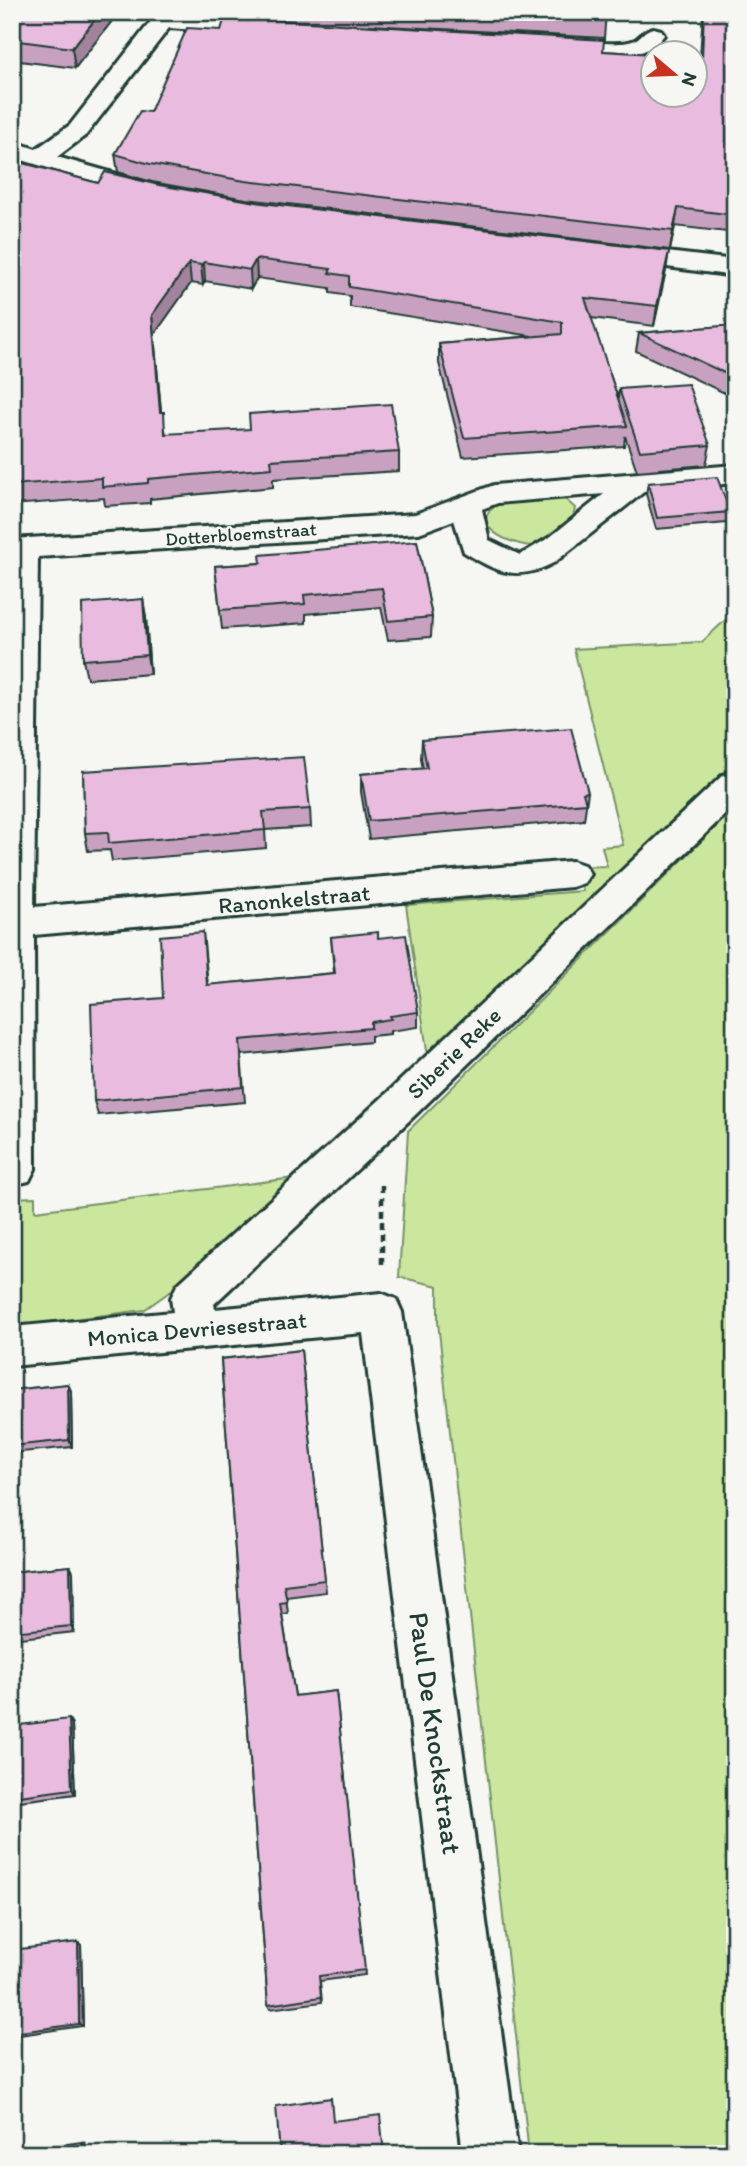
<svg xmlns="http://www.w3.org/2000/svg" width="747" height="2166" font-family="Itim,sans-serif">
<style>
.green{fill:#cbe79d;stroke:#759268;stroke-width:2}
.lines{fill:none;stroke-linecap:round;stroke-linejoin:round}
.minor-casing{stroke:#1f3d34;stroke-width:6}
.path{stroke:#1f3d34;stroke-width:4.5;stroke-dasharray:7 5;stroke-linecap:butt}
.minor{fill:#f6f6f2;fill-rule:evenodd}
.wall{fill:#c8a1c0;stroke:#1f3d34;stroke-width:2}
.shaded-wall{fill:#a2839c;stroke:#1f3d34;stroke-width:2}
.building{fill:#e8bbdf;stroke:#1f3d34;stroke-width:2}
.labels{text-anchor:middle;dominant-baseline:central;stroke-width:5;stroke-linejoin:round;paint-order:stroke}
.far-street-label{font-size:19px;fill:#1f3d34;stroke:#f6f6f2}
.street-label{font-size:23px;fill:#1f3d34;stroke:#f6f6f2}
.near-street-label{font-size:28px;fill:#1f3d34;stroke:#f6f6f2}
</style>
<rect width="100%" height="100%" fill="#f6f6f2"/>
<filter id="ink" filterUnits="userSpaceOnUse"><feTurbulence type="fractalNoise" baseFrequency=".0143" numOctaves="2"/><feDisplacementMap in="SourceGraphic" scale="14" xChannelSelector="R" yChannelSelector="G"/><feConvolveMatrix kernelMatrix="1 2 1 2 8 2 1 2 1" color-interpolation-filters="sRGB"/></filter>
<g filter="url(#ink)">
<g class="green">
<path d="M549 495 565 499 575 508 573 518 536 546C514 547 461 525 500 503 512 496 535 497 549 495Z"/>
<path d="M735 611V767L428 1058 406 905 583 891 579 867 607 866 602 847 623 845 574 649 702 642Z"/>
<path d="M735 808V2154H529L438 1322V1286L399 1277 408 1131Z"/>
<path d="M302 1177 196 1273 144 1310 12 1327V1198L35 1197V1211Z"/>
</g>
<g class="lines">
<g class="minor-casing">
<g id="minor">
<path d="M158 12 274 22 282 24 285 29 282 34 274 36 169 28 86 135 57 157 159 186 162 191 159 196 150 198 141 196 12 157V141L36 149 70 125Z"/>
<path d="M653 28 661 30 664 35C641 68 586 54 551 52L543 50 540 45 543 40 551 38C569 39 620 48 635 40 642 36 644 30 653 28Z"/>
<path d="M615 246 735 260V276L606 259 602 254 606 249Z"/>
<path d="M735 465V483L645 491 555 562C518 582 498 573 464 552L454 520 419 533 38 557 34 907 572 861 584 865 590 874 584 883 572 887 34 935 35 1169 29 1181 12 1185V539L415 514 494 485ZM604 494 550 537 520 555 489 540 482 509 498 503Z"/>
<path d="M735 772V805L413 1117 214 1304 215 1309 381 1293 396 1299 402 1312 518 2154H463L363 1333 12 1366V1327L173 1312 171 1298 177 1285 385 1095 723 775Z"/>
</g>
</g>
<path class="path" d="M382 1185V1267"/>
<use href="#minor" class="minor"/>
</g>
<g class="wall">
<path d="M12 12H119L75 68 12 60Z"/>
<path d="M231 12H606L604 38 369 25 603 51 700 57 703 12H735V233L675 226 670 250 246 199 152 182 118 172 115 154 232 17Z"/>
<path d="M12 160 98 183 159 185 262 203 669 251 654 326 591 318 618 398 619 389 710 445 706 465 637 471 625 436 624 446 463 457 439 363V344L532 336 350 307V296L330 293V288L257 278 251 289 205 281 203 285 191 283 154 335 161 412 166 434 399 452V471L273 479V487L150 499V503L105 506 104 498 12 505Z"/>
<path d="M735 325V398L636 351 639 333Z"/>
<path d="M648 483 730 512 727 523 656 529 646 494Z"/>
<path d="M417 541 432 617 431 637 388 640 381 607 306 614V623L222 629 215 566 261 563Z"/>
<path d="M143 599 146 618 150 674 87 679 83 660Z"/>
<path d="M422 740 588 792 584 820 369 839 361 792V774L423 769 421 759Z"/>
<path d="M83 771 310 809 311 827 265 830 266 848 112 861 110 850 88 851 85 833Z"/>
<path d="M203 932 208 985 334 973 331 937 378 938 418 1012V1027L390 1031V1034L371 1036V1042L241 1055 245 1102 98 1115 94 1101 163 998Z"/>
<path d="M301 1350 326 1592 286 1597 288 1613 282 1614 295 1696 336 1691 365 1975 320 1981 322 2002 270 2009 268 2005 221 1359Z"/>
<path d="M68 1384 71 1391 72 1447 12 1453V1390Z"/>
<path d="M70 1566 73 1572 74 1632 12 1639V1572Z"/>
<path d="M72 1724 75 1794 12 1802V1726Z"/>
<path d="M81 1945 83 2026 12 2036V1950Z"/>
</g>
<g class="shaded-wall">
<path d="M101 12H119L75 68 72 48Z"/>
<path d="M678 208 675 226 670 250 673 231Z"/>
<path d="M669 251 666 271 654 326 657 306Z"/>
<path d="M256 259 257 278 251 289 250 270Z"/>
<path d="M204 262 205 281 203 285 201 265Z"/>
<path d="M189 263 191 283 154 335 163 431 152 315Z"/>
<path d="M143 599 146 618 150 674 147 655Z"/>
<path d="M68 1384 71 1391 72 1447 69 1440Z"/>
<path d="M70 1566 73 1572 74 1632 71 1626Z"/>
<path d="M69 1719 72 1724 75 1794 72 1789Z"/>
<path d="M78 1942 81 1945 83 2026 79 2024Z"/>
<path d="M82 2142 85 2143V2154H82Z"/>
</g>
<g class="building">
<path d="M12 12H101L72 48 12 40Z"/>
<path d="M459 12H606V20Z"/>
<path d="M704 12H735V215L678 208 673 231 245 181 150 164 115 154 140 111 150 112 187 28 221 30 225 17 604 40 603 51 653 54V94H695V57H702Z"/>
<path d="M12 160 98 183 105 172 159 185 262 203 669 251 657 306 585 298 627 426 464 438 439 344 562 334V322L349 287V276L329 273 331 269 256 259 250 270 204 262 201 265 189 263 152 315 160 412H164L165 434 250 429 249 414 391 404 399 452 271 460 272 468 148 479V483L102 487V478L12 485Z"/>
<path d="M735 325V378L639 333Z"/>
<path d="M688 384 710 445 640 451 619 389Z"/>
<path d="M717 477 730 512 657 518 648 483Z"/>
<path d="M417 541 432 617 388 621 382 588 304 595 305 604 220 610 215 566 261 563 260 555Z"/>
<path d="M143 599 147 655 83 660 82 604Z"/>
<path d="M571 728 588 792 583 793 586 803 369 821 361 774 427 768 422 740Z"/>
<path d="M304 757 310 809 263 812 265 830 109 843 108 832 85 833 83 771Z"/>
<path d="M203 932 207 985 335 973 331 937 378 932V938L406 935 418 1012 390 1016 391 1019 371 1022V1028L240 1040 243 1087 94 1101 91 1004 163 998 160 936Z"/>
<path d="M301 1350 325 1580 284 1585 287 1602 280 1603 295 1696 336 1691 365 1970 319 1976 321 1997 268 2005 221 1359Z"/>
<path d="M68 1384 69 1440 12 1446V1390Z"/>
<path d="M70 1566 71 1626 12 1632V1572Z"/>
<path d="M69 1719 72 1789 12 1797V1726Z"/>
<path d="M78 1942 79 2024 12 2033V1950Z"/>
<path d="M331 2098 333 2121 380 2115 384 2154H280L276 2106Z"/>
<path d="M82 2142V2154H12V2152Z"/>
</g>
</g>
<g class="labels">
<g class="far-street-label">
<text transform="translate(241 534) rotate(-4)">Dotterbloemstraat</text>
</g>
<g class="street-label">
<text transform="translate(294 899) rotate(-5)">Ranonkelstraat</text>
<text transform="translate(454 1053) rotate(-44)">Siberie Reke</text>
<text transform="translate(197 1329) rotate(-5)">Monica Devriesestraat</text>
</g>
<g class="near-street-label">
<text transform="translate(436 1733) rotate(82)">Paul De Knockstraat</text>
</g>
</g>
<rect width="747" height="2166" fill="none" stroke="#f6f6f2" stroke-width="42"/>
<rect x="21" y="21" width="705" height="2124" fill="none" stroke="#1f3d34" stroke-width="2.5" filter="url(#ink)"/>
<g transform="translate(674 74) rotate(109)"><circle r="33" fill="#f6f6f2" stroke="#a0aca6" stroke-width="2"/>
<path d="M0-5L12 26L0 18L-12 26Z" fill="#c8321e"/>
<text y="-10" font-size="19" font-weight="bold" text-anchor="middle" fill="#1f3d34">N</text>
</g>
</svg>
